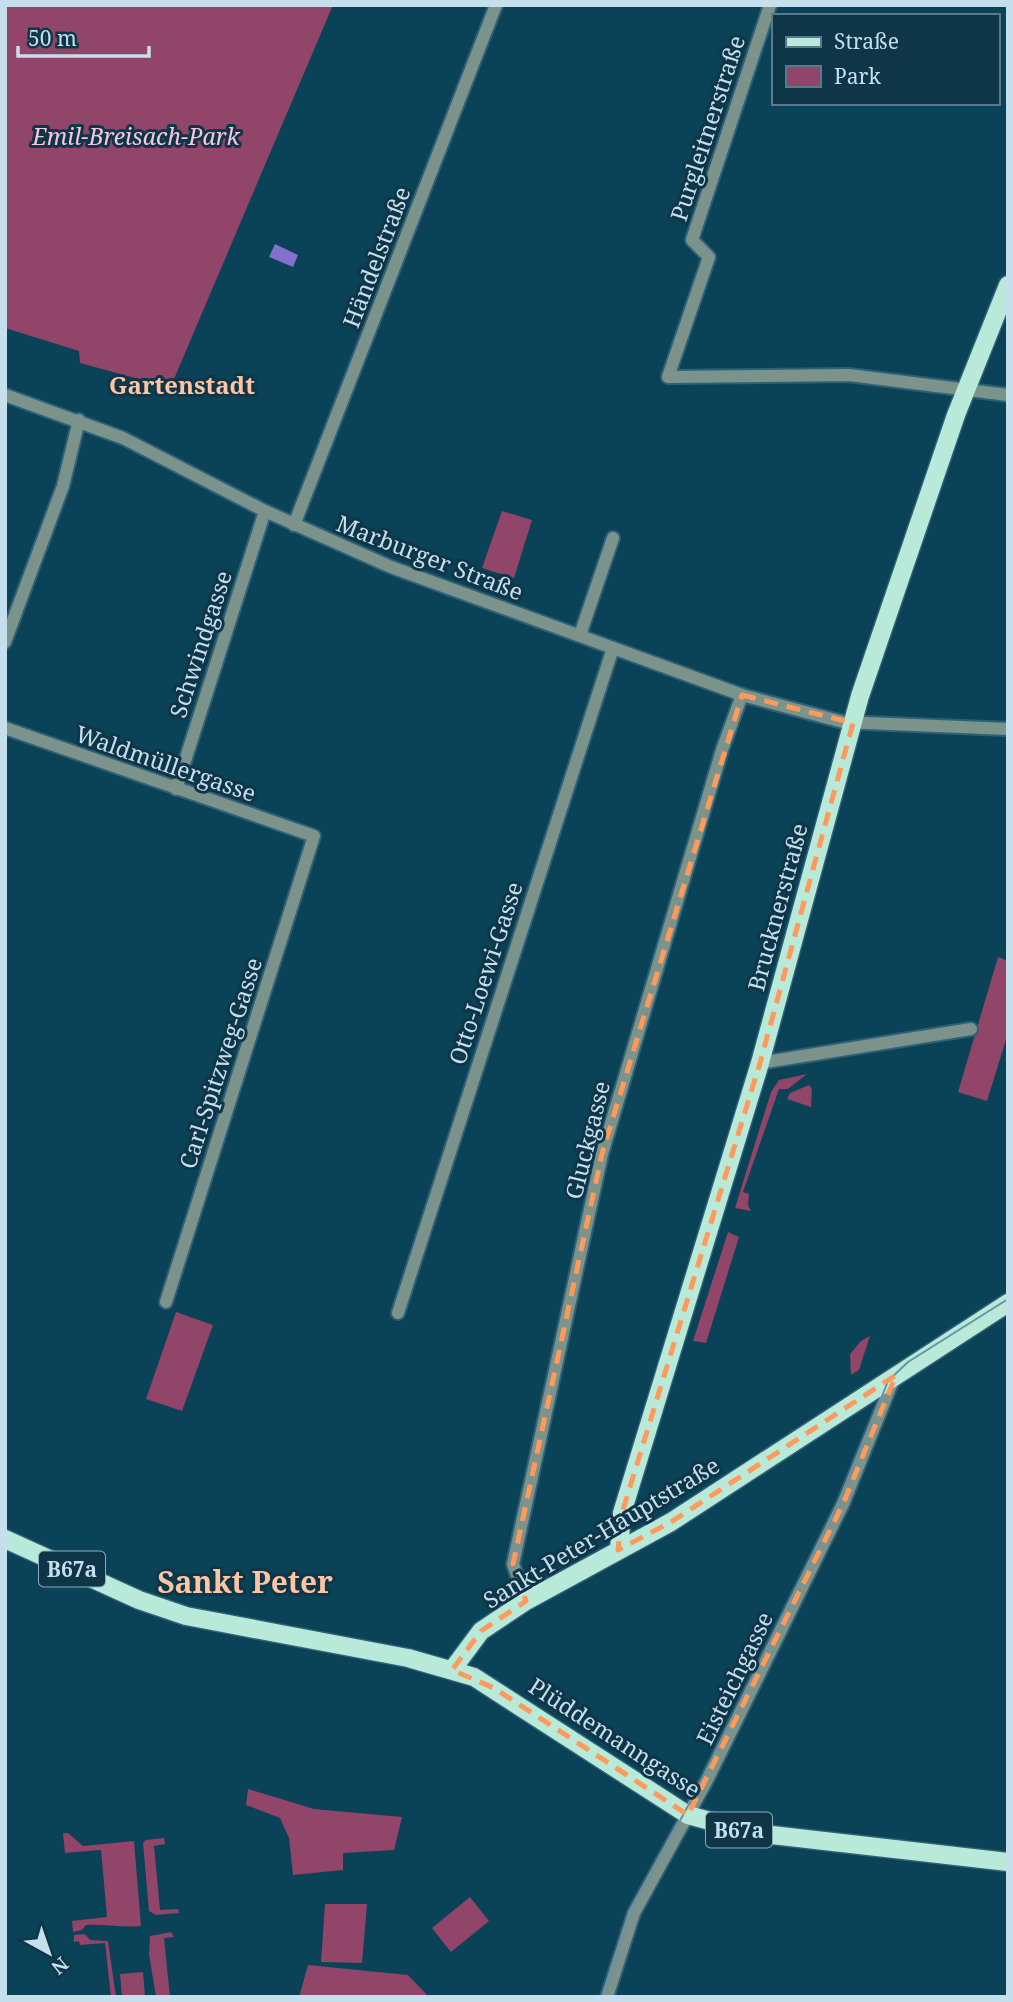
<svg xmlns="http://www.w3.org/2000/svg" width="1013" height="2002" font-family="'Noto Serif',serif">
<style>
.green{fill:#904569}
.water{fill:#8370cb}
.lines{fill:none;stroke-linecap:round;stroke-linejoin:round}
.minor-casing{stroke:#2f6176;stroke-width:16}
.major-casing{stroke:#2f6176;stroke-width:21}
.minor{stroke:#7c938b;stroke-width:12}
.major{stroke:#b9ead9;stroke-width:18}
.tram{stroke:#6992a4;stroke-width:2}
.marked{fill:none;stroke:#ff9a5b;stroke-width:5;stroke-dasharray:14 9;stroke-linejoin:round}
.labels{text-anchor:middle;dominant-baseline:central;stroke-width:6;stroke-linejoin:round;paint-order:stroke}
.shield{fill:#0f3648;stroke:#8eacbc;stroke-width:2}
.shield-label{font-size:21px;font-weight:bold;fill:#c5dfed}
.street-label{font-size:23px;fill:#c5dfed;stroke:#0f3648}
.park-label{font-size:23px;font-style:italic;fill:#fac6dc;stroke:#0f3648}
.neighbourhood-label{font-size:24px;font-weight:bold;fill:#fec5a3;stroke:#0f3648}
.district-label{font-size:30px;font-weight:bold;fill:#fec5a3;stroke:#0f3648}
</style>
<rect width="100%" height="100%" fill="#0a4258"/>
<g class="green">
<path d="M5 5H333L174 379 157 384 80 363 79 351 5 328Z"/>
<path d="M502 511 532 520 514 578 482 568Z"/>
<path d="M998 957 1008 961V1033L987 1101 958 1092Z"/>
<path d="M807 1074 788 1089H779L743 1192 749 1194 748 1205 751 1211 735 1208 771 1092 779 1080Z"/>
<path d="M809 1085 812 1089 811 1107 787 1099 790 1093Z"/>
<path d="M728 1232 739 1237 706 1343 693 1341Z"/>
<path d="M176 1312 213 1325 182 1411 146 1399Z"/>
<path d="M870 1336 859 1370 851 1375 850 1354 861 1341Z"/>
<path d="M248 1789 314 1809 402 1817 394 1850 343 1853V1870L293 1875 289 1838 280 1818 246 1805Z"/>
<path d="M63 1833H68L83 1846 134 1841 141 1926C121 1928 106 1924 86 1925L82 1930 73 1932 72 1921 107 1917 101 1850 65 1853Z"/>
<path d="M164 1838 165 1844 154 1846 160 1910 178 1909 179 1913 156 1915 149 1911 143 1843 146 1840Z"/>
<path d="M470 1897 489 1921 451 1952 432 1928Z"/>
<path d="M325 1904H367L362 1963 321 1962Z"/>
<path d="M171 1932 174 1937 164 1938 170 1997H156L149 1954 150 1936Z"/>
<path d="M85 1934 90 1940 108 1941 116 1997H111L105 1943 80 1945 79 1941 74 1942V1935Z"/>
<path d="M308 1965 408 1975 429 1997H299Z"/>
<path d="M143 1972 145 1997H122L120 1974Z"/>
</g>
<path class="water" d="M275 244 298 255 293 267 269 257Z"/>
<g class="lines">
<g class="minor-casing">
<g id="minor">
<path d="M770 5 692 240 709 257 668 377 849 375 1008 395"/>
<path d="M5 395 123 438 265 511 391 567 742 695 843 722 1008 729"/>
<path d="M294 525 496 5"/>
<path d="M580 635 613 538"/>
<path d="M5 642 63 486 79 420"/>
<path d="M5 728 314 836 166 1302"/>
<path d="M176 789 265 511"/>
<path d="M760 1063 971 1029"/>
<path d="M398 1313 613 648"/>
<path d="M526 1601 513 1564 602 1154 722 750 742 695"/>
<path d="M607 1997 634 1913 707 1780 843 1504 894 1378"/>
</g>
</g>
<g class="major-casing">
<g id="major">
<path d="M5 1539 139 1600 186 1616 408 1658 474 1677 688 1815 754 1833 1008 1862"/>
<path d="M619 1550 622 1513 760 1063 860 696 956 415 1008 285"/>
<path d="M452 1670 481 1631 526 1601 671 1522 1008 1303"/>
</g>
</g>
<use href="#minor" class="minor"/>
<use href="#major" class="major"/>
<path class="tram" d="M604 1997 631 1911 714 1758 840 1503 888 1381 908 1362 1008 1299"/>
</g>
<path class="marked" d="M742 695 853 723 760 1063 622 1513 618 1550 671 1522 896 1375 843 1504 688 1815 494 1688 452 1670 481 1631 526 1601 513 1564 602 1154Z"/>
<g class="labels">
<g class="shield">
<rect x="39" y="1551.5" width="66" height="35" rx="5"/>
<rect x="706" y="1812.5" width="66" height="35" rx="5"/>
</g>
<g class="shield-label">
<text x="72" y="1569">B67a</text>
<text x="739" y="1830">B67a</text>
</g>
<g class="street-label">
<text transform="translate(707 128) rotate(-72)">Purgleitnerstraße</text>
<text transform="translate(376 257) rotate(-69)">Händelstraße</text>
<text transform="translate(430 557) rotate(21)">Marburger Straße</text>
<text transform="translate(200 644) rotate(-72)">Schwindgasse</text>
<text transform="translate(166 763) rotate(19)">Waldmüllergasse</text>
<text transform="translate(777 907) rotate(-75)">Brucknerstraße</text>
<text transform="translate(485 973) rotate(-72)">Otto-Loewi-Gasse</text>
<text transform="translate(220 1063) rotate(-72)">Carl-Spitzweg-Gasse</text>
<text transform="translate(587 1140) rotate(-76)">Gluckgasse</text>
<text transform="translate(601 1532) rotate(-31)">Sankt-Peter-Hauptstraße</text>
<text transform="translate(734 1678) rotate(-64)">Eisteichgasse</text>
<text transform="translate(615 1737) rotate(33)">Plüddemanngasse</text>
</g>
<g class="park-label">
<text x="136" y="136">Emil-Breisach-Park</text>
</g>
<g class="neighbourhood-label">
<text x="182" y="384">Gartenstadt</text>
</g>
<g class="district-label">
<text x="245" y="1581">Sankt Peter</text>
</g>
</g>
<rect width="1013" height="2002" fill="none" stroke="#c5dfed" stroke-width="14"/>
<rect x="772" y="14" width="228" height="91" fill="#0f3648" stroke="#587a8a" stroke-width="2"/>
<rect x="786" y="37" width="35" height="10" fill="#b9ead9" stroke="#587a8a" stroke-width="2"/>
<text x="834" y="49" font-size="21" fill="#c5dfed">Straße</text>
<rect x="786" y="66" width="35" height="21" fill="#904569" stroke="#587a8a" stroke-width="2"/>
<text x="834" y="84" font-size="21" fill="#c5dfed">Park</text>
<g transform="translate(49 1953) rotate(140)" stroke="#0f3648" stroke-width="5" paint-order="stroke">
<path d="M0-5L12 26L0 18L-12 26Z" fill="#c5dfed"/>
<text y="-10" font-size="19" font-weight="bold" text-anchor="middle" fill="#c5dfed">N</text>
</g>
<path d="M18 46v10h131v-10" fill="none" stroke="#c5dfed" stroke-width="3.5"/>
<text x="28" y="46" font-size="21" fill="#c5dfed" stroke="#0f3648" stroke-width="5" paint-order="stroke">50 m</text>
</svg>
